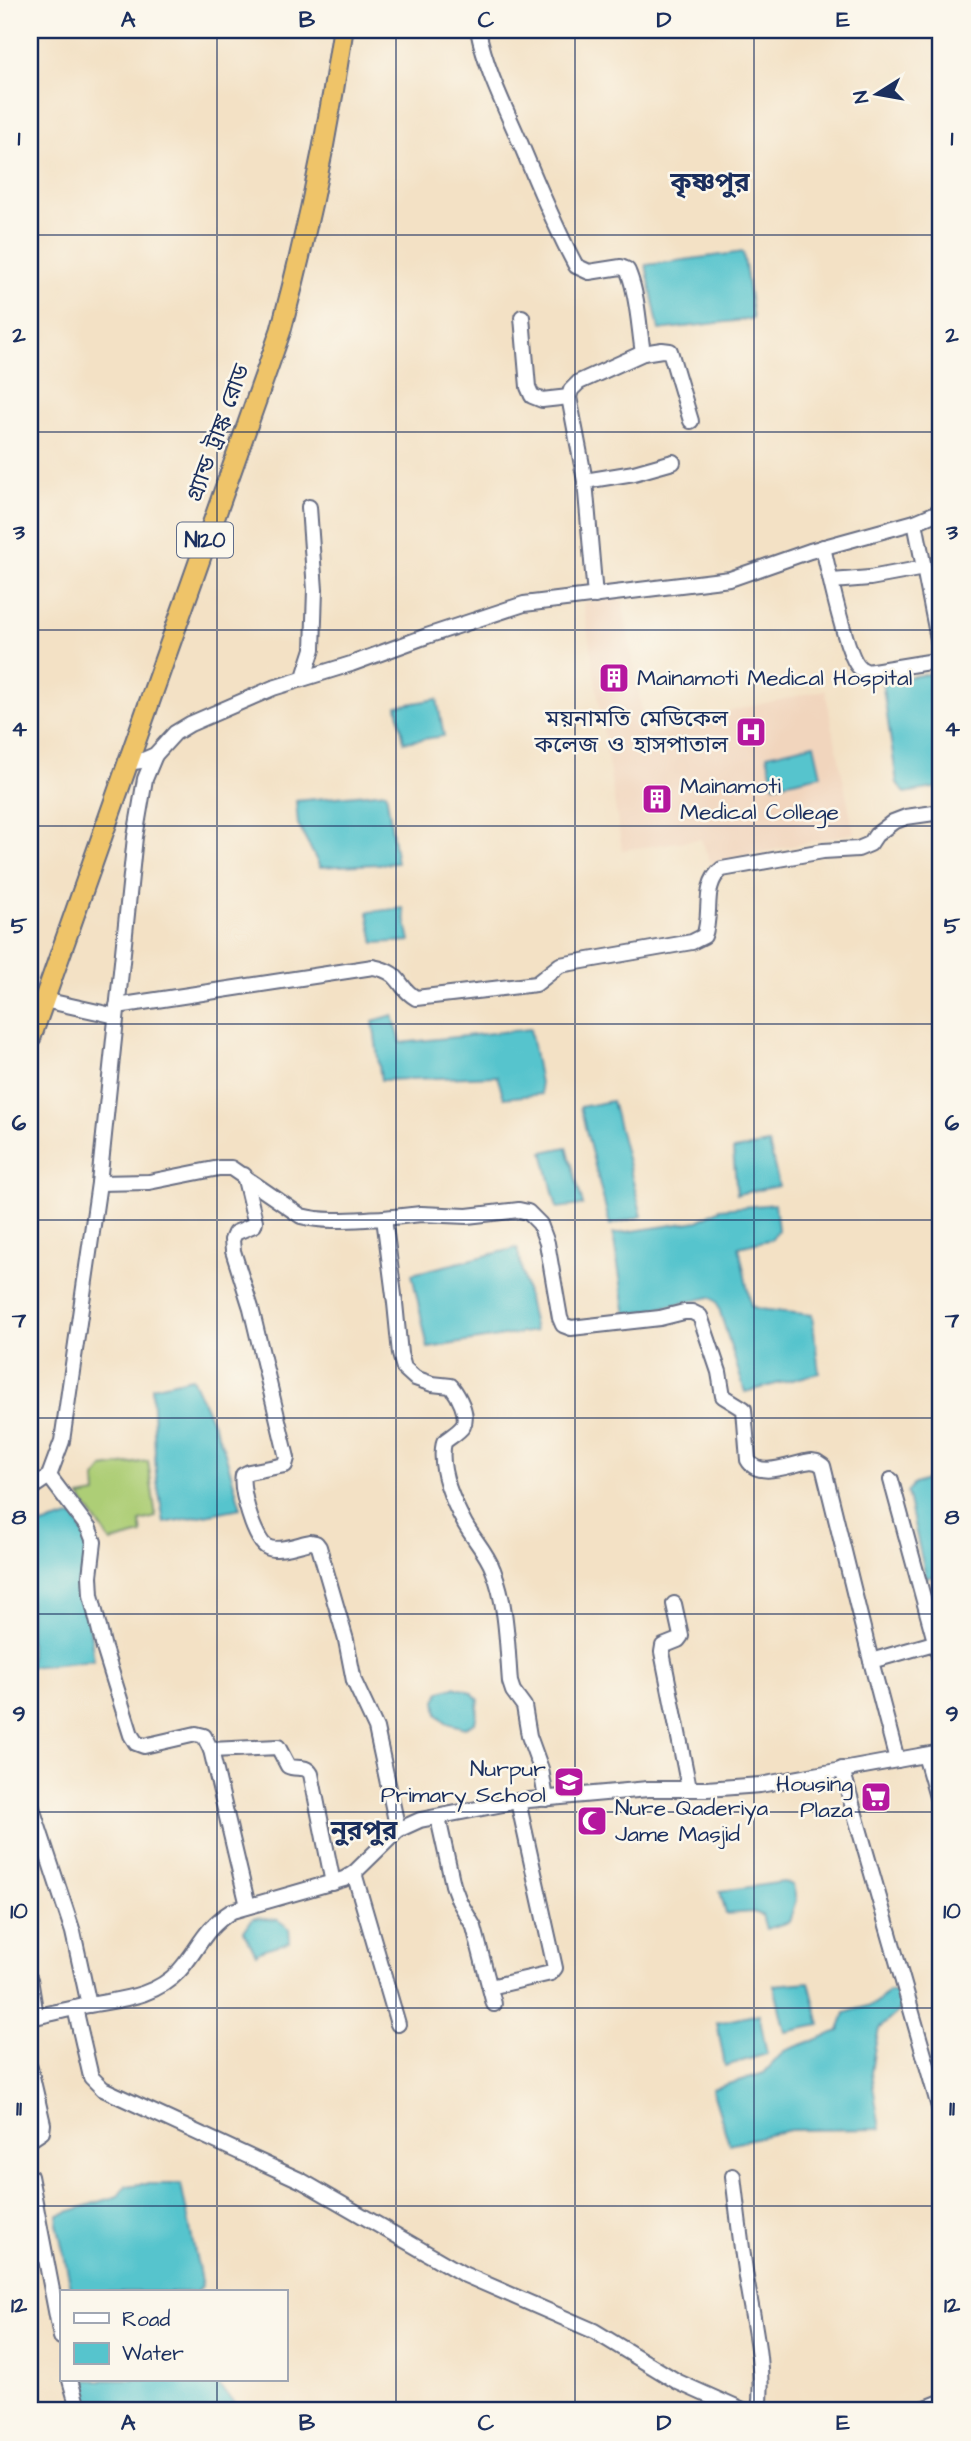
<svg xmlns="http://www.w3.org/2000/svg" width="971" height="2441" font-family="'Architects Daughter','Noto Sans Bengali',sans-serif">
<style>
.built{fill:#f1d5bd}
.green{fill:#adce76;stroke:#647e6a;stroke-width:2}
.water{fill:#56c4cd;stroke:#387a96;stroke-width:2}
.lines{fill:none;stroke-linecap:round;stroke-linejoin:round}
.minor-casing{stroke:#676d82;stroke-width:18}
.highway-casing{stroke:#676d82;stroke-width:23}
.minor{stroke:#fff;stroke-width:14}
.highway{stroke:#efc469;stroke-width:19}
.grid{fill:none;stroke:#1b2f5e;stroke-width:2;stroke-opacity:0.55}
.labels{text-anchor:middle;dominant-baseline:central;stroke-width:5;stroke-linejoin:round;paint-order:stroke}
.shield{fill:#fbf7ec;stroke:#5e6b89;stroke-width:2}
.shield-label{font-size:21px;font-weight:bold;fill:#1b2f5e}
.street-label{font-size:23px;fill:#1b2f5e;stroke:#fbf7ec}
.poi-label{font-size:23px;fill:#1b2f5e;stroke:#fbf7ec;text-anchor:start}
.quarter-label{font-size:26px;font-weight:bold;fill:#1b2f5e;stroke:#fbf7ec}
.neatline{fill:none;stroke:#1b2f5e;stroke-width:2.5}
.grid-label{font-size:23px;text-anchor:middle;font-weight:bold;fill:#1b2f5e}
</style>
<rect width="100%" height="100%" fill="#fbf7ec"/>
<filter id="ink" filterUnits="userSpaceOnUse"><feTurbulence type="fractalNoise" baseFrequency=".0143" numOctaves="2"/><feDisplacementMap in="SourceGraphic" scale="14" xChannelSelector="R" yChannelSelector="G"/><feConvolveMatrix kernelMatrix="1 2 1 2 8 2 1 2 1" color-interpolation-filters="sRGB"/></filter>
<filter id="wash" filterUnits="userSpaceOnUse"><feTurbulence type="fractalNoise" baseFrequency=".00686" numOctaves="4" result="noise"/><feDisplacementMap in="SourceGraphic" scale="28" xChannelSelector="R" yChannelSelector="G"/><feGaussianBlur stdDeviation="1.57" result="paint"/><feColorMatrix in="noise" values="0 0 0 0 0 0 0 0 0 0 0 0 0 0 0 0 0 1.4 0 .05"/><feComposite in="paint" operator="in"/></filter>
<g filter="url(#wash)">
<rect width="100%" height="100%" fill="#f3e1c5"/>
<path class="built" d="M622 599 646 735 692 728 711 715 825 690 854 833 711 863 701 839 622 850 583 602Z"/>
<path class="green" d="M148 1461 156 1517 140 1521 142 1534 111 1542 80 1497 96 1494 95 1478 103 1468Z"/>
<g class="water">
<path d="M743 252 753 319 659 330 646 265Z"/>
<path d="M941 672V787L905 793 897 783 882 681Z"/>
<path d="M437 699 444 736 404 742 397 706Z"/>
<path d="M814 744 821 775 774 785 767 755Z"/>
<path d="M386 792 397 863 320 867 298 824 296 801Z"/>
<path d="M403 908 410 941 374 943 368 912Z"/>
<path d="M393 1015 401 1043 530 1029 542 1094 504 1098 497 1076 381 1080 373 1021Z"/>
<path d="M612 1101 642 1216 610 1225 580 1107Z"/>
<path d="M769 1144 779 1186 737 1194 733 1150Z"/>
<path d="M567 1147 583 1205 557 1208 543 1152Z"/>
<path d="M775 1204 778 1230 772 1239 739 1247 751 1306 759 1309 812 1315 819 1373 745 1392 717 1302 710 1297 626 1315 613 1234 698 1221 720 1209Z"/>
<path d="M517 1248 535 1331 428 1348 412 1274Z"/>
<path d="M192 1378 223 1446 241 1508 164 1523 156 1474 152 1387Z"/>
<path d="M941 1475V1574L926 1578 907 1492 914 1484Z"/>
<path d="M74 1516 92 1549 82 1571 94 1660 30 1667V1526L31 1528Z"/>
<path d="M454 1687 471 1692 479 1700 475 1723 465 1728 447 1723 438 1715 436 1701 440 1691Z"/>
<path d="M784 1882 793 1885 796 1900 789 1922 766 1929 762 1915 753 1912 726 1914 720 1891Z"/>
<path d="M253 1918 278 1920 289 1928 290 1941C279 1948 265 1945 256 1954L244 1931Z"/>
<path d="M809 1982 820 2025 785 2032 774 1985Z"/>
<path d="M888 1991 901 1993V2009L879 2029 874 2052 871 2073 880 2129 790 2130 729 2144 712 2089 764 2073 784 2051 839 2031 845 2013 877 2003Z"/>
<path d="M759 2014 767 2054 725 2066 717 2023Z"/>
<path d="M140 2184H181L202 2286 197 2292H72L57 2223 58 2215 118 2196 126 2186Z"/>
<path d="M86 2380H216L221 2389 243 2411H89L85 2392Z"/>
</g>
</g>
<g filter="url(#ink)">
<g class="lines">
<g class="minor-casing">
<g id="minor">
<path d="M478 30C486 71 506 109 522 147 539 187 555 227 576 266L589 272 621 267C627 270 627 268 629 274 638 297 639 329 643 353L579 382 571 390 569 397 585 481 595 596"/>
<path d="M522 317 528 387 532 396 542 400 569 397"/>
<path d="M643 353 662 350 670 351 691 421"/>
<path d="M585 481 634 473 673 462"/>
<path d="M823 547C828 569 846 653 858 666 859 668 865 671 867 672L941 660"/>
<path d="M924 568 941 654"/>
<path d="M832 581 870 578 924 568 915 522"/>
<path d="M304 677 313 649 315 590 309 507"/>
<path d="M126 763 141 761 155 755 175 733 190 724 273 688 351 664 427 636 524 604 730 579 810 551 915 522 941 511"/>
<path d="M44 1000 116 1016"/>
<path d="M117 1006 373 967C404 973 396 987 416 998L536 984 560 965 692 942 704 936C713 914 701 885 722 869L823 851 858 849 870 844 876 835 893 822 906 817 941 812"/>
<path d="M244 1175 255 1221 254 1225 235 1233 232 1240 233 1251 251 1308 287 1458 285 1465 249 1472 243 1475C240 1489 254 1540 267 1547 278 1553 299 1544 311 1542L316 1543 319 1547 346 1640 354 1681 376 1728 398 1830"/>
<path d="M99 1183 149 1182 219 1168H231L301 1216C328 1223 356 1219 384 1218L395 1303 400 1354 404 1368 415 1378 432 1384 451 1386C458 1395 469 1414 463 1426 459 1432 450 1437 444 1442 438 1468 453 1502 465 1524 474 1540 487 1553 493 1570 507 1604 507 1646 510 1682L513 1691 524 1706 529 1736 541 1769 546 1799"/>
<path d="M384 1218 421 1214 467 1216 519 1210 528 1212 540 1224 547 1243 560 1318 563 1325 571 1328 660 1318 684 1312H692L700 1316 719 1372 723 1396 744 1409 748 1460C759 1480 793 1463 811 1461L817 1462 823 1466 871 1661"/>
<path d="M49 1476 89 1529 94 1542 90 1576 91 1595 104 1648 131 1735 136 1743 144 1746 196 1734 204 1736 211 1750 278 1747 288 1766C296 1770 305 1764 311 1774L333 1883"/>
<path d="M891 1480 941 1663"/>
<path d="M30 1489 49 1476 62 1441 99 1183 135 837 145 779 155 755"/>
<path d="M674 1604 681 1636 678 1640 663 1646 662 1652 689 1788"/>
<path d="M211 1750 248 1906"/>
<path d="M925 1755 941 1811"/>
<path d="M897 1760 871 1661 941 1641"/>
<path d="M842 1769 941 2114"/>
<path d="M30 1802 73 1932 89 2005"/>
<path d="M438 1818 453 1885 459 1901 474 1927 494 2004"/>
<path d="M354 1873 398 2024"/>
<path d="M30 1979 36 2016"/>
<path d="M490 1987 551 1973 555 1968 518 1801"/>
<path d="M75 2008 91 2077 103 2089 302 2181 463 2274 594 2331 678 2382 743 2411"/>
<path d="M30 2018C49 2014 69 2009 89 2005 121 1999 155 1997 179 1971 199 1949 203 1929 232 1911L344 1879 354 1873 398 1830 420 1820 518 1801 648 1789H707L760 1785 941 1752"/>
<path d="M30 2068 43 2124 42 2132 30 2140"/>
<path d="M30 2176 61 2337"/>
<path d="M733 2176C737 2209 741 2244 746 2277 753 2322 765 2366 759 2411"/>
<path d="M70 2380 79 2411"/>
<path d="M918 2411 941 2402"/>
</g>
</g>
<g class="highway-casing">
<path id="highway" d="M30 1040 281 330C308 230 328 132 343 30"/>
</g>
<use href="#minor" class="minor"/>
<use href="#highway" class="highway"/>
</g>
</g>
<path class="grid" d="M217 30V2292M396 30V2411M575 30V2411M754 30V2411M30 235H941M30 432H941M30 630H941M30 826H941M30 1024H941M30 1220H941M30 1418H941M30 1614H941M30 1812H941M30 2008H941M30 2206H941M217 2380V2411"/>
<defs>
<g id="building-square" transform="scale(1.575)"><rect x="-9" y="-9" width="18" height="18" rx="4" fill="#b5179e" stroke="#fbf7ec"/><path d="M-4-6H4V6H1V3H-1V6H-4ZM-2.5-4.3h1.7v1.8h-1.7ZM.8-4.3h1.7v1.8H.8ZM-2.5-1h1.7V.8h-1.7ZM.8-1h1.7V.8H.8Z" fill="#fff"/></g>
<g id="hospital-square" transform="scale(1.575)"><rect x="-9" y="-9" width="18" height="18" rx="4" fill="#b5179e" stroke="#fbf7ec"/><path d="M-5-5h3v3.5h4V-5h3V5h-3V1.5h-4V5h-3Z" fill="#fff"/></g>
<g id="school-square" transform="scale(1.575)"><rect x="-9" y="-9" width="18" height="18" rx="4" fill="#b5179e" stroke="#fbf7ec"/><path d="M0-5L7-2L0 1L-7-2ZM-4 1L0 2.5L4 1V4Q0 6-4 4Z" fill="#fff"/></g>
<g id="supermarket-square" transform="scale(1.575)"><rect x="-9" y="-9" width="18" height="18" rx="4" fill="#b5179e" stroke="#fbf7ec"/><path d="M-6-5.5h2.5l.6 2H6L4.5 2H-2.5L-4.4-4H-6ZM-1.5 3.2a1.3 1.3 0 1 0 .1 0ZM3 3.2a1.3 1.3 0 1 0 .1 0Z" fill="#fff"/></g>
<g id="mosque-square" transform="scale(1.575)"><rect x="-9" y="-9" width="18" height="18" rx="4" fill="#b5179e" stroke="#fbf7ec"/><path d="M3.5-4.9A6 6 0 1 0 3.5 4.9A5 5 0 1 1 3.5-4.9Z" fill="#fff"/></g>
</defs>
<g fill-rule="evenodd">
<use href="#building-square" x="614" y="678"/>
<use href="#hospital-square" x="751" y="732"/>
<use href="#building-square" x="657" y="799"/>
<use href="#school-square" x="569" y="1782"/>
<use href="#supermarket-square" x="876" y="1797"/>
<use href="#mosque-square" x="592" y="1821"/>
</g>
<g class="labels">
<rect class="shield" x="177" y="522.5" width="56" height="35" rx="5"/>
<g class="shield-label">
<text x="205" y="540">N120</text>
</g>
<g class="street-label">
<text transform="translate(218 433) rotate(-70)">গ্র্যান্ড ট্রাঙ্ক রোড</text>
</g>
<g class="poi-label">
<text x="637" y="678">Mainamoti Medical Hospital</text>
<text x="728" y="719" text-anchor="end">ময়নামতি মেডিকেল<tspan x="728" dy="26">কলেজ ও হাসপাতাল</tspan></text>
<text x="680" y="786">Mainamoti<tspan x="680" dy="26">Medical College</tspan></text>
<text x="546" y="1769" text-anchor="end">Nurpur<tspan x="546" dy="26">Primary School</tspan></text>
<text x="853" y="1784" text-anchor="end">Housing<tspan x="853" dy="26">Plaza</tspan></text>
<text x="615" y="1808">Nure Qaderiya<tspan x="615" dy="26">Jame Masjid</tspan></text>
</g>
<g class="quarter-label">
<text x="710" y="183">কৃষ্ণপুর</text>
<text x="364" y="1831">নুরপুর</text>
</g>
</g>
<rect width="971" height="2441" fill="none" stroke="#fbf7ec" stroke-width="77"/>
<rect x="60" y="2290" width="228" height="91" fill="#fbf7ec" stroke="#a1a7b3" stroke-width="2"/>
<rect x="74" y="2313" width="35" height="10" fill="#ffffff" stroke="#a1a7b3" stroke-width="2"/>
<text x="122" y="2326" font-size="21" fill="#1b2f5e">Road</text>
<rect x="74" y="2343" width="35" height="21" fill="#56c4cd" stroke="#a1a7b3" stroke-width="2"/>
<text x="122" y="2360" font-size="21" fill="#1b2f5e">Water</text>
<g transform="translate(877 94) rotate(259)" stroke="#fbf7ec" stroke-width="5" paint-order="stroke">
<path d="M0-5L12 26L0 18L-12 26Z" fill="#1b2f5e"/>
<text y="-10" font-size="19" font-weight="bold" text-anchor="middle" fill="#1b2f5e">N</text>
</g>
<rect x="38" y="38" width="894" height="2364" class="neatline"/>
<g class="grid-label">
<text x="128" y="27">A</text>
<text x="307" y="27">B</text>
<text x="486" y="27">C</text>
<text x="664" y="27">D</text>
<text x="843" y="27">E</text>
<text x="19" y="145">1</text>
<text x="952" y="145">1</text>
<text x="19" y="342">2</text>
<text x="952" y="342">2</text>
<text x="19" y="539">3</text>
<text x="952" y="539">3</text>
<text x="19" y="736">4</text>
<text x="952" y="736">4</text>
<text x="19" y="933">5</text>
<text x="952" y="933">5</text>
<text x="19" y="1130">6</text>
<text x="952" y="1130">6</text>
<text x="19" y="1327">7</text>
<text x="952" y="1327">7</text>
<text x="19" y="1524">8</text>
<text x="952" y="1524">8</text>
<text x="19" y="1721">9</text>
<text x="952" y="1721">9</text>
<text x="19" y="1918">10</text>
<text x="952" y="1918">10</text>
<text x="19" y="2115">11</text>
<text x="952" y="2115">11</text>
<text x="19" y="2312">12</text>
<text x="952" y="2312">12</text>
<text x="128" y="2430">A</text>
<text x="307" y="2430">B</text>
<text x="486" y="2430">C</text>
<text x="664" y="2430">D</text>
<text x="843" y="2430">E</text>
</g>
</svg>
